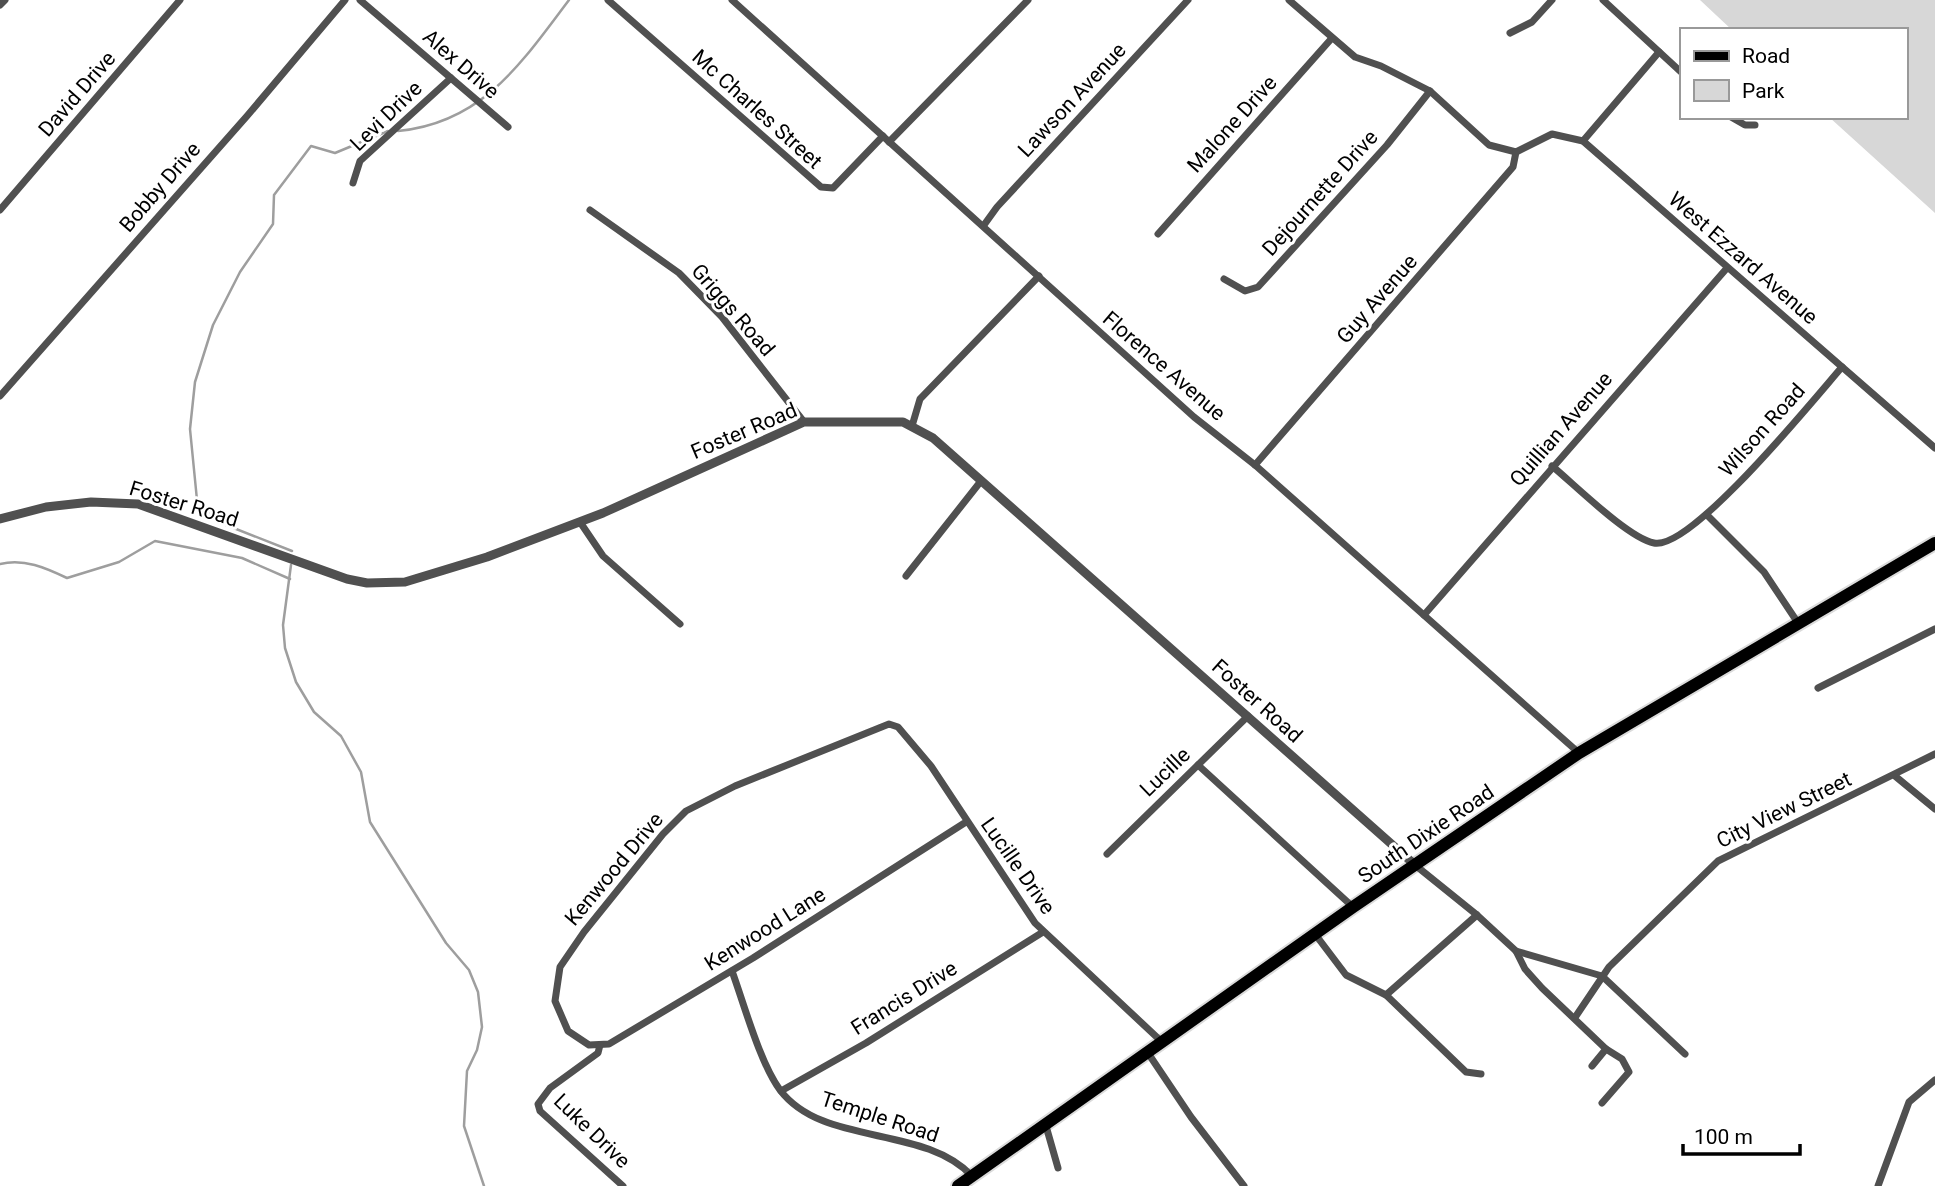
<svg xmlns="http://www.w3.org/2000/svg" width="1935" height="1186" font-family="Roboto,sans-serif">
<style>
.green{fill:#d7d7d7}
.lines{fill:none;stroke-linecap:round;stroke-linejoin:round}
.stream{stroke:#9e9e9e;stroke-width:2.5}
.primary-casing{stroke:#dbdbdb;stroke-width:16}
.minor{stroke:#505050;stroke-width:7}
.tertiary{stroke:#505050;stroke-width:9}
.primary{stroke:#000;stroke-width:12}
.labels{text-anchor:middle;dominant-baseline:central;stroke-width:6;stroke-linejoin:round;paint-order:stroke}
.street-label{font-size:21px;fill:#000;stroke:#fff}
</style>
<rect width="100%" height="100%" fill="#fff"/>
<path class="green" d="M1700 0H1935V213L1829 117H1905V30H1732Z"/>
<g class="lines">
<g class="stream">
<path d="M398 131C483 123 522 62 569 0"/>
<path d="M292 551 221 523 197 500 190 429 195 382 213 325 240 272 273 224 274 195 311 146 335 153 388 131"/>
<path d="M0 564C24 558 46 568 67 578L119 562 155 541 242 558 290 579"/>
<path d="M291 565 283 625 285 648 296 682 314 712 341 736 361 772 370 822 446 943 469 970 478 992 482 1027 477 1050 467 1071 464 1126 484 1186"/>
</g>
<g class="primary-casing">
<path id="primary" d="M958 1186 1353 907 1579 753 1935 543"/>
</g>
<g class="minor">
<path d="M360 0 508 127"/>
<path d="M608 0 821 187 833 188 883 136"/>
<path d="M732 0 1194 417 1255 465 1579 753"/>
<path d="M1289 0 1355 57 1381 66 1430 91 1489 145 1516 152"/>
<path d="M1603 0 1681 72"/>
<path d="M0 5 5 0"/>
<path d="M1510 33 1532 22 1552 0"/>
<path d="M1731 117 1745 125H1755"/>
<path d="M1583 141 1659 52"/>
<path d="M889 142 1028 0"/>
<path d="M1516 152 1552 134 1583 141 1935 448"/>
<path d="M353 183 360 161 451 78"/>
<path d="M0 210 180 0"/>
<path d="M590 210 679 273 722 317 804 422"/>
<path d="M984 225 997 207 1188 0"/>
<path d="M1158 234 1332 38"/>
<path d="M1224 279 1245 291 1258 287 1387 145 1430 91"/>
<path d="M0 396 247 116 345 0"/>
<path d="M912 426 920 399 1039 276"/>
<path d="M1255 465 1513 167 1516 152"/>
<path d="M1552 466C1574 484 1628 538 1654 543 1691 551 1814 399 1842 367"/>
<path d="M1707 515 1764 572 1798 623"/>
<path d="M580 522 603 556 680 624"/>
<path d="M906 576 981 481"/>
<path d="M1424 615 1727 268"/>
<path d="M1818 688 1935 629"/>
<path d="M1198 765 1353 907"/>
<path d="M1895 776 1935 809"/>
<path d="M966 822 753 958 609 1044 589 1045 568 1031 555 1001 560 967 584 932 663 834 686 811 735 786 889 724 898 727 931 766 1035 923 1162 1042"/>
<path d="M1107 854 1248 716"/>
<path d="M1415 865 1477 915 1516 951 1525 969 1542 988 1606 1049 1622 1059 1629 1072 1602 1103"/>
<path d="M1315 934 1346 975 1386 995 1466 1072 1481 1074"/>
<path d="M1516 951 1602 976 1685 1054"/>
<path d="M732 971C744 1004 760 1063 780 1090 823 1147 923 1124 972 1176"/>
<path d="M1386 995 1477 915"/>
<path d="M1576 1016 1609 967 1718 861 1935 754"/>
<path d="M600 1045 598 1053 550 1088 538 1104 540 1111 623 1186"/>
<path d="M1148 1053 1191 1117 1244 1186"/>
<path d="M1592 1066 1606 1049"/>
<path d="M781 1091 866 1043 1043 932"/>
<path d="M1046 1126 1058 1168"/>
<path d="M1878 1186 1909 1102 1935 1080"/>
</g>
<path class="tertiary" d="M0 519 46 507 91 502 138 504 347 579 367 583 405 582 487 557 603 513 804 422H903L933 438 1414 864"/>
<use href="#primary" class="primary"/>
</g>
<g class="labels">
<g class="street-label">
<text transform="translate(461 64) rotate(41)">Alex Drive</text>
<text transform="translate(77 94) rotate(-49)">David Drive</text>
<text transform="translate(1072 100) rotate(-47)">Lawson Avenue</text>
<text transform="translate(757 109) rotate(42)">Mc Charles Street</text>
<text transform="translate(386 116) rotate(-44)">Levi Drive</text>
<text transform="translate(1232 124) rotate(-48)">Malone Drive</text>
<text transform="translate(160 187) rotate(-49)">Bobby Drive</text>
<text transform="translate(1320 193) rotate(-48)">Dejournette Drive</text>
<text transform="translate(1743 258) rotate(41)">West Ezzard Avenue</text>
<text transform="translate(1377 299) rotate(-49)">Guy Avenue</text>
<text transform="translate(733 310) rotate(49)">Griggs Road</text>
<text transform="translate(1164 366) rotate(41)">Florence Avenue</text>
<text transform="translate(1561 429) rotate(-49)">Quillian Avenue</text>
<text transform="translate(1762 430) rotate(-48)">Wilson Road</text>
<text transform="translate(744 431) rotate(-23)">Foster Road</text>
<text transform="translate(184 504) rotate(17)">Foster Road</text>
<text transform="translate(1257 701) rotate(42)">Foster Road</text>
<text transform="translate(1165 772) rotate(-44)">Lucille</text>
<text transform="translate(1784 810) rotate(-26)">City View Street</text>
<text transform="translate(1426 834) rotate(-34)">South Dixie Road</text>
<text transform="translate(1018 866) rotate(55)">Lucille Drive</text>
<text transform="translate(614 869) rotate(-50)">Kenwood Drive</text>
<text transform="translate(765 929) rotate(-32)">Kenwood Lane</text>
<text transform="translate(904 998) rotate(-32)">Francis Drive</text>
<text transform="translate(880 1117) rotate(18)">Temple Road</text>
<text transform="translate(592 1131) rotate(44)">Luke Drive</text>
</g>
</g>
<rect x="1680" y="28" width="228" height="91" fill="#ffffff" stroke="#999999" stroke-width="2"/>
<rect x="1694" y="51" width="35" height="10" fill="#000000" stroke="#999999" stroke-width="2"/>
<text x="1742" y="63" font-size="21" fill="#000000">Road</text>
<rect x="1694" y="80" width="35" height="21" fill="#d7d7d7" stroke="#999999" stroke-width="2"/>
<text x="1742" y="98" font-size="21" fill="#000000">Park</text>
<path d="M1683 1144v10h117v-10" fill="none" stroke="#000000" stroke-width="3.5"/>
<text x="1694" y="1144" font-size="21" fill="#000000" stroke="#ffffff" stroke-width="5" paint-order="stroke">100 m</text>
</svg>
